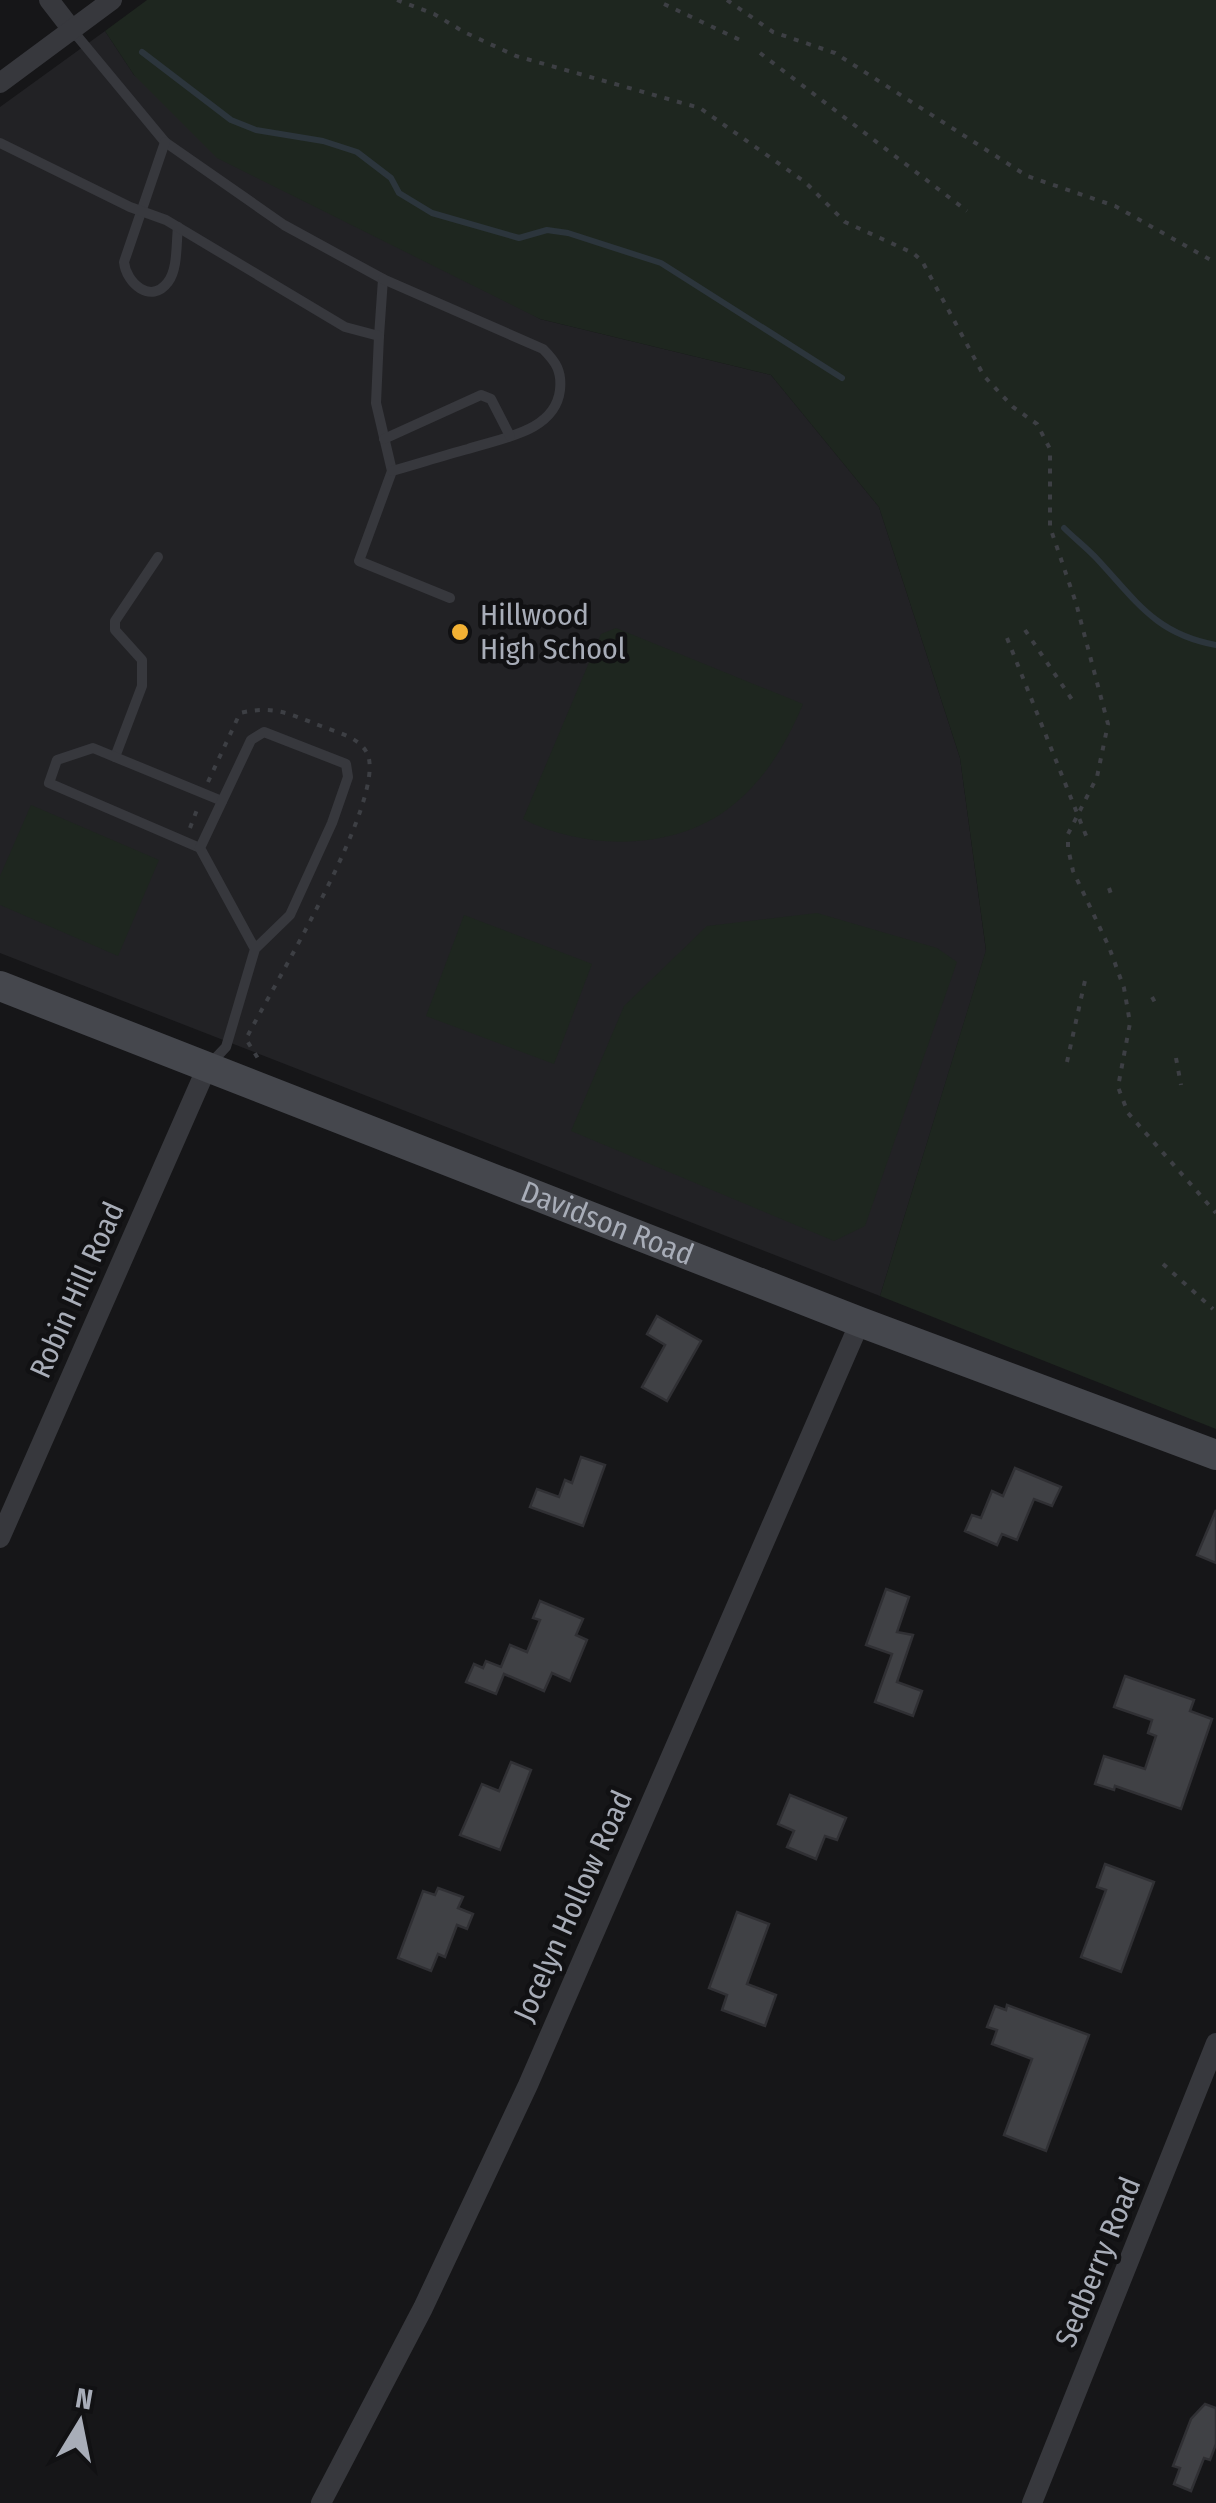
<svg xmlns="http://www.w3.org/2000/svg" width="1216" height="2503" font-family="'Fira Sans Condensed',sans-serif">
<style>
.built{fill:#222225}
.green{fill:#1e261f}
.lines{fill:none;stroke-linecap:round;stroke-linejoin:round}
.stream{stroke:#2c353c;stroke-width:6}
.building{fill:#404145;stroke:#303034;stroke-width:2.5}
.path{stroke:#3d3f44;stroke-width:4;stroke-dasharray:5 8;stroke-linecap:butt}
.lane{stroke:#37383d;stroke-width:10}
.street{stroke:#37383d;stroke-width:20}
.secondary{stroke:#45474d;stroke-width:30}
.poi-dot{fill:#f2b134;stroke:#111113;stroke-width:4}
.labels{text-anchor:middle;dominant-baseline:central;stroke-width:9;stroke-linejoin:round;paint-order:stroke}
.poi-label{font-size:30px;fill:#a8adb8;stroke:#111113;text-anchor:start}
.street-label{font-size:30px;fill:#a8adb8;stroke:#111113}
</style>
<rect width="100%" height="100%" fill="#161618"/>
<path class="built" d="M105 31 134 75 540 319 771 375 879 507 960 758 986 951 880 1296 0 953V107Z"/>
<g class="green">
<path d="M147 0H1216V1429L880 1296 986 950 960 758 879 507 771 375 540 319 217 158 134 75 105 31Z"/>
<path d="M616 628 803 704C788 740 769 773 740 799 683 852 588 852 523 819L601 634Z"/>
<path d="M31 805 159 860 118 956 0 905V876Z"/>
<path d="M817 913 937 948 957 962 865 1226 834 1241 571 1131 624 1006 707 926Z"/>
<path d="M464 915 592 964 554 1064 426 1016Z"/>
</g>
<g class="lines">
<g class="stream">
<path d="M142 52 231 120 256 130 323 141 357 152 391 178 399 193 432 213 519 238 547 230 568 233 661 263 842 378"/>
<path d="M1064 528C1075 539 1088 549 1098 560 1137 602 1156 634 1216 645"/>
</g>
</g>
<g class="building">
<path d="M657 1316 701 1341 667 1401 642 1387 665 1345 647 1334Z"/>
<path d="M581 1457 605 1465 583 1526 530 1507 537 1489 559 1497 565 1480 572 1483Z"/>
<path d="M1015 1468 1061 1487 1052 1506 1034 1499 1017 1540 1002 1534 997 1545 965 1531 972 1515 981 1518 992 1491 1003 1496Z"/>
<path d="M1216 1510V1563L1197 1555Z"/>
<path d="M886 1589 909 1597 897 1632 913 1635 897 1682 922 1691 913 1716 875 1702 892 1654 866 1645Z"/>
<path d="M540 1601 583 1619 576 1635 587 1640 570 1681 552 1673 544 1691 504 1674 496 1694 466 1682 474 1664 483 1668 486 1661 501 1667 510 1645 527 1652 540 1620 533 1618Z"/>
<path d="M1125 1676 1194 1700 1190 1711 1212 1719 1181 1809 1115 1786 1114 1790 1095 1784 1104 1756 1145 1769 1156 1736 1148 1733 1152 1720 1114 1707Z"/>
<path d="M511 1762 531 1770 500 1850 460 1835 482 1784 499 1791Z"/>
<path d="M790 1795 846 1818 837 1840 825 1836 816 1859 787 1847 794 1831 778 1824Z"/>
<path d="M1105 1864 1154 1882 1121 1972 1081 1957 1106 1890 1097 1887Z"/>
<path d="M438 1888 463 1897 458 1908 473 1914 467 1929 457 1925 445 1957 438 1954 431 1971 398 1958 423 1891 435 1895Z"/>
<path d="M737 1912 769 1924 747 1984 776 1995 765 2026 722 2010 727 1995 709 1988Z"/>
<path d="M1007 2005 1089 2035 1046 2151 1004 2135 1032 2059 992 2044 997 2030 987 2027 995 2006 1006 2010Z"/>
<path d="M1205 2404 1216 2408V2444L1210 2460 1204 2458 1191 2491 1174 2484 1180 2468 1173 2466 1191 2419Z"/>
</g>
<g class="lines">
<g class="path">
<path d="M397 0 434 14 464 32 516 56 700 108 805 182 845 222 913 253 922 261 984 376 1013 407 1037 424 1050 449V527L1076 603 1108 724 1097 777 1068 834V848L1073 871 1109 947 1124 988 1130 1023 1118 1087 1128 1113 1216 1213"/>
<path d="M727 0 773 32 835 53 1027 176 1115 206 1216 263"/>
<path d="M664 4 740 40"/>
<path d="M760 53 967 211"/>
<path d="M1025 630 1073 701"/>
<path d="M1007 638 1087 838"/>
<path d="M208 782 240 713C275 705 289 714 321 726 336 732 359 737 367 753 389 797 270 991 246 1039L259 1060"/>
<path d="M190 828 198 807"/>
<path d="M1109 888 1112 897"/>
<path d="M1152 997 1157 1006"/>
<path d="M1176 1058 1181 1085"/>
<path d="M1067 1062 1086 976"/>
<path d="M1163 1264 1213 1309"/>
</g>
<g class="lane">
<path d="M73 31 165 142 284 225 383 279 379 336"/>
<path d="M165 142 124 262C126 283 151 305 168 282 178 269 176 244 178 227"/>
<path d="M0 143 130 207 166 220 345 327 379 336 376 403 392 471 359 561 450 598"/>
<path d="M383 279 543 349C556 362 562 371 560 390 555 432 501 438 468 449 442 456 417 464 392 471"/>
<path d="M384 439 481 395 491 399 510 436"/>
<path d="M115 757 142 686V660L115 630V621L158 557"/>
<path d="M200 848 49 783 57 760 93 748 222 801"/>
<path d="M209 1065 226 1047 255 949 290 915 332 823 348 777 346 764 264 732 251 740 200 848 255 949"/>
</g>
<g class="street">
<path d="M49 0 73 31"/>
<path d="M0 83 112 0"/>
<path d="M0 1538 208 1065"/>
<path d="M321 2503 423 2308 528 2085 860 1322"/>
<path d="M1032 2503 1216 2043"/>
</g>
<path class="secondary" id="s1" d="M0 986 860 1322 1216 1455"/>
</g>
<circle class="poi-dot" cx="460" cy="632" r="10"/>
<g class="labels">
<g class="poi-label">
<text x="480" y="615">Hillwood<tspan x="480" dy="34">High School</tspan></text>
</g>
<g class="street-label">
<text stroke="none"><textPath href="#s1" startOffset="652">Davidson Road</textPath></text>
<text transform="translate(77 1290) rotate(-66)">Robin Hill Road</text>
<text transform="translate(573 1906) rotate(-66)">Jocelyn Hollow Road</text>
<text transform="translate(1098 2262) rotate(-68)">Sedberry Road</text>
</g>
</g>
<g transform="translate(80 2423) rotate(10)" stroke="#111113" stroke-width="8" paint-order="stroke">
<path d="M0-8L18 38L0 25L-18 38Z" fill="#a8adb8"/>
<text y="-15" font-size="28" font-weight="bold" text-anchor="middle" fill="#a8adb8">N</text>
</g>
</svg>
